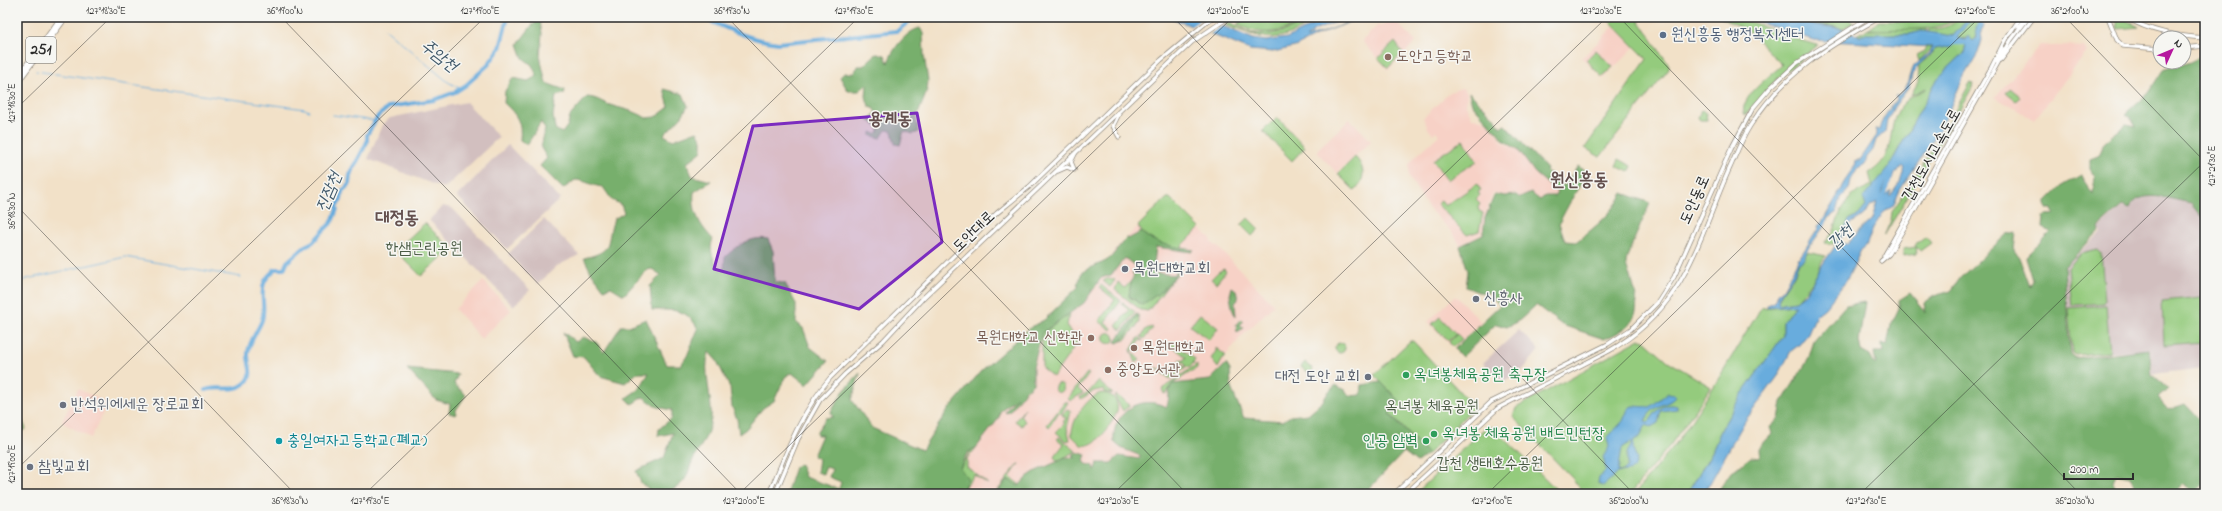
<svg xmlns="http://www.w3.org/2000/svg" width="2222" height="511" font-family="'Indie Flower','Poor Story',sans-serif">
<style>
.built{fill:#f7d1c6}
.industrial{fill:#d2bfbf}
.green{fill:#94cb7d;stroke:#607b54}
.forest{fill:#77af6c;stroke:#516d4c}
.water{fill:#67acdd;stroke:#496c84;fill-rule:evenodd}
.pier{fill:#f2e1c8}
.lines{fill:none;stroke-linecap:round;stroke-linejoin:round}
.stream{stroke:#67acdd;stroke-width:1}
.river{stroke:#67acdd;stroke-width:4}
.major-casing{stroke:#8e867a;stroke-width:5}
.highway-casing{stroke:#8e867a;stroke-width:6}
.major{stroke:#fff;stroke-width:3.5}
.highway{stroke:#fff;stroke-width:4.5}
.marked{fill:#7b2cbf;fill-opacity:0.2;stroke:#7b2cbf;stroke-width:3;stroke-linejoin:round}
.ticks{fill:none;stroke:#2b2b2b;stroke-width:1;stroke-opacity:0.45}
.service-dot{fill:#5c6f8a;stroke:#f6f6f2;stroke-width:1.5}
.education-dot{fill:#8d6e63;stroke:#f6f6f2;stroke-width:1.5}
.worship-dot{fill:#6b7280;stroke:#f6f6f2;stroke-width:1.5}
.leisure-dot{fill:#2e9e5b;stroke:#f6f6f2;stroke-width:1.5}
.culture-dot{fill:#0f9aa8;stroke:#f6f6f2;stroke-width:1.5}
.labels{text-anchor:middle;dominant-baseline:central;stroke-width:3;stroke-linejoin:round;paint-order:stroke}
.shield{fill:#f6f6f2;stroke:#686867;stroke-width:1}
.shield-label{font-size:15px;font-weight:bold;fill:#2b2b2b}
.service-label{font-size:16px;fill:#4e5e75;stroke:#f6f6f2;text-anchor:start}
.education-label{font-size:16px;fill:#785e54;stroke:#f6f6f2;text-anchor:start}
.street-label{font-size:16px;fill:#2b2b2b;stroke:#f6f6f2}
.park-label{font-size:16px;fill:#4a5b44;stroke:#f6f6f2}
.worship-label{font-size:16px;fill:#5b616d;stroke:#f6f6f2;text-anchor:start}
.leisure-label{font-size:16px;fill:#27864d;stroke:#f6f6f2;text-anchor:start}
.culture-label{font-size:16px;fill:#0d838f;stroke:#f6f6f2;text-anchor:start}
.water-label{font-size:17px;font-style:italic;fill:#405869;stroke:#f6f6f2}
.quarter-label{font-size:18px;font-weight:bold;fill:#64504e;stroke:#f6f6f2}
.neatline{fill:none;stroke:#2b2b2b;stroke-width:1.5}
.ticks-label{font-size:10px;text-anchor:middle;fill:#2b2b2b}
</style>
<rect width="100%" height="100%" fill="#f6f6f2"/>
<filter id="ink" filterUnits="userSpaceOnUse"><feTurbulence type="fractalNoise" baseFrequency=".025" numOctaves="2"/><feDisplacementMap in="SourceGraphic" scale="8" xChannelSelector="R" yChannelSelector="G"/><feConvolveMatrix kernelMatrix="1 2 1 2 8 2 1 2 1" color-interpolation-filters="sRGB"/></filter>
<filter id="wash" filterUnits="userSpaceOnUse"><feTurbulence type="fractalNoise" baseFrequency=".012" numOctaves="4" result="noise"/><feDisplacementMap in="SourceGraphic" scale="16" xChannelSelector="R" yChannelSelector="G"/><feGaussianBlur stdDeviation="0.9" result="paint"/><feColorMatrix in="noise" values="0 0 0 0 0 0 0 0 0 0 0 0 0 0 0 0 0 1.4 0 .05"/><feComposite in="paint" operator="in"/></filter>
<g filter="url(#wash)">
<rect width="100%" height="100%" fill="#f2e1c8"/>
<g class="built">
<path d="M1393 19 1416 42 1388 70 1362 41 1378 25 1381 27 1389 20Z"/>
<path d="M1614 26 1634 47 1603 79 1582 58Z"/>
<path d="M2040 45 2084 47 2087 52 2034 120 1995 97Z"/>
<path d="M1462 88 1467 92 1466 105 1472 118 1483 119 1493 127 1503 142 1518 150 1535 173 1557 192 1555 195 1545 196 1540 199 1531 193 1520 197 1517 194 1504 195 1493 193 1485 216 1482 234 1460 245 1451 231 1429 209 1409 177V165L1414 158 1439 135 1436 131 1433 134 1429 130 1423 118 1450 92Z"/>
<path d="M1350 119 1371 141 1337 173 1318 153V149Z"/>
<path d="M1167 198H1170L1211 239V242L1219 248 1274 305 1241 337 1223 359 1226 364 1135 466 1050 494H938L1042 333 1077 309 1117 247Z"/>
<path d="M483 281 511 310 481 339 455 309Z"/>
<path d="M1454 297H1457L1481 322 1453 348 1428 322Z"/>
<path d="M78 389 108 403 91 438 63 423 62 421Z"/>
</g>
<g class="industrial">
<path d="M466 102 499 137 447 186 443 188 368 159 382 125 390 118Z"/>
<path d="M508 145 560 199 507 249 457 196Z"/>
<path d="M2149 197 2175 198 2191 204 2202 215 2205 223V368L2153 374 2150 349 2075 355 2071 353 2064 267 2101 232 2098 228 2122 207 2130 209 2133 203 2141 198Z"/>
<path d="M443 206 452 208 530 290 513 306 429 220Z"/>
<path d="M544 219 579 255 557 266 538 284 508 254Z"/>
<path d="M1519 330 1539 350 1522 371 1502 382 1483 363Z"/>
</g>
<g class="green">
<path d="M1250 17H1303L1305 21C1281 33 1263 37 1238 25V23Z"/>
<path d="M1316 17H1324C1298 28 1281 46 1252 33 1283 36 1288 29 1316 17Z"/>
<path d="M1606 17H1637L1669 65V69L1600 157 1585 148 1647 59Z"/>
<path d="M1720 17C1754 17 1784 38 1818 45L1775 81 1745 115C1736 100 1771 75 1782 65L1750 32Z"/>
<path d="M1792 17H1853L1850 20 1854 22 1844 28 1817 24Z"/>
<path d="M1914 17H1958C1944 33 1889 30 1868 29L1879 21H1904Z"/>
<path d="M1960 17H1970L1953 36 1928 33 1929 29C1941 29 1952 27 1960 17Z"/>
<path d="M1973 17H1985C1978 25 1978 36 1973 41L1967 38 1958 39 1957 36Z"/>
<path d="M2117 17H2120L2139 27 2117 29Z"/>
<path d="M1229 23 1262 38 1225 25Z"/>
<path d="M1927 29 1926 33 1922 31 1910 34 1857 35 1866 30Z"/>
<path d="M1395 42 1403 53 1388 68 1378 58Z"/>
<path d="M1957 42 1966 44 1964 53 1938 78 1867 206 1859 215 1849 220 1834 244 1824 243 1833 233 1841 211 1849 199 1859 191 1872 185 1869 173C1908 150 1872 111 1926 89V88L1911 95 1918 82 1919 65 1930 56 1935 49 1952 46Z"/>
<path d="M1926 47H1932L1919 61 1917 55 1923 52Z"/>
<path d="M1596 50 1613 67 1602 77 1586 60Z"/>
<path d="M1970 83 1974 84 1964 102 1884 236 1891 220 1892 212 1944 131Z"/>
<path d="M2010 88 2020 96 2016 101 2006 93Z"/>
<path d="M1701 110 1706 114 1707 120H1700L1698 118Z"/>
<path d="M1277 117 1305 147 1292 161 1263 131Z"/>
<path d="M1463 140 1477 161 1447 180 1433 160Z"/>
<path d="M1355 157C1366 168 1365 180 1355 191L1338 174Z"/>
<path d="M1619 159 1632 166 1629 172 1616 166Z"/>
<path d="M1477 184 1481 190 1478 192 1480 195 1476 199 1480 203 1478 207 1479 211 1483 213 1479 231 1467 235 1437 204 1441 201 1445 206Z"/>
<path d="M1167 198H1170L1200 228 1180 248C1164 245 1147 242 1138 226Z"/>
<path d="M1248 218 1259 229 1252 236 1241 225Z"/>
<path d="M425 223 451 249 421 276 397 252V249Z"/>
<path d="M1926 237 1931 243 1920 251 1916 247 1917 254 1904 256 1903 249 1916 247 1915 245Z"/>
<path d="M2098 250 2101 253 2105 301 2104 303 2072 305 2068 268 2080 254Z"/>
<path d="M1807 252 1826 256C1821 261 1821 264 1819 270 1817 276 1801 297 1796 301L1778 304C1777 296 1791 282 1795 274 1796 271 1796 268 1798 265 1801 260 1805 258 1807 252Z"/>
<path d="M1177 268 1178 269 1177 274 1148 311 1141 310 1115 290 1118 282 1125 288 1131 281 1129 297 1142 305 1175 275Z"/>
<path d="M1224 269 1226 271 1216 283 1211 279 1218 272Z"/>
<path d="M1109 278 1115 280 1110 287 1103 281Z"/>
<path d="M1101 285 1121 301 1105 322 1112 328 1111 330 1099 321 1115 300 1099 287Z"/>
<path d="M2202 297 2205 342 2164 345 2162 301Z"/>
<path d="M1123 303 1135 312 1121 330 1116 326 1129 310 1121 304Z"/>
<path d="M1795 305 1783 322V336L1742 394 1722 428 1712 452 1687 494H1634L1677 442 1711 391 1761 308Z"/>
<path d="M2106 305 2110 352 2075 355 2072 353 2068 308Z"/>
<path d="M1069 314 1067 326 1077 343 1053 377 1042 368V334Z"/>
<path d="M1200 314 1218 328 1209 340 1190 326Z"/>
<path d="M1138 315 1139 323 1125 340 1118 342 1125 337Z"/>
<path d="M1440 317 1456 334 1448 341 1432 324Z"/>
<path d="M1152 327 1153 328 1144 339 1141 337 1146 329Z"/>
<circle cx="1109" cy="338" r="5.5"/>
<path d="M1457 334 1462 339 1453 347 1449 342Z"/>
<path d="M1139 337 1143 341 1140 340 1132 352 1140 360 1136 363 1131 350Z"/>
<path d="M1640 339H1643L1668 361 1711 387 1671 444 1630 494H1584L1573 479 1513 417 1516 408Z"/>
<path d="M1410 341H1413L1474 407 1428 454 1389 413 1400 402 1374 375Z"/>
<path d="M1173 342 1195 359 1193 364 1187 368 1184 363 1178 361 1180 359 1183 361 1186 357 1171 345Z"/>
<circle cx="1340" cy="348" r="5"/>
<path d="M1216 348 1225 355 1218 368 1211 359 1216 351Z"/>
<path d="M1305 362 1313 369 1311 375 1301 367Z"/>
<path d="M1180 364 1186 368 1170 379 1156 368 1157 367 1168 375H1173Z"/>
<path d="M1197 364V368L1172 384 1167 393 1164 394 1162 389Z"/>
<path d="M1087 373 1089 374 1078 389 1083 393 1070 401 1068 398Z"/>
<path d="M1098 381 1113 394 1105 392 1104 389 1094 391 1081 399 1080 397 1090 391Z"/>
<circle cx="1059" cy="388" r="4.5"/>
<path d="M1101 393C1113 393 1119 401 1117 412 1111 424 1097 449 1081 445L1072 436C1070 422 1087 397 1101 393Z"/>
<path d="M1116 395 1130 405 1123 411 1115 397Z"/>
<path d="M1065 402H1068L1061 414 1059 412 1049 427 1047 425Z"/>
<path d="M17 408 26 429 17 433Z"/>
<path d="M1025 408 1020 416 1025 421 1022 426 1015 421Z"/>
<path d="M1067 409 1071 411 1067 428 1070 440 1066 441 1056 432 1065 423 1063 422 1066 418 1062 415Z"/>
<path d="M1493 427 1561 494H1415L1485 428Z"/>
<path d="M1059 437 1076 451 1057 461 1054 457 1064 444 1057 439Z"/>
<path d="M976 448 967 459V467L988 484 974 475 964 488 965 476 960 468 972 449Z"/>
<path d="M1018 464H1019L1010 477 1020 485H1015L1009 480 995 494Z"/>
</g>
<g class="forest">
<path d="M540 21 542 33 540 57 546 83 565 90 564 94 556 96 553 116 555 129 562 133 568 125 570 116 587 97C597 98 598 100 607 104 621 109 634 110 646 118L656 117 669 107 664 89 683 94 688 106 682 116 664 135 673 140 697 131 702 140V151L687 163 692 176 711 181 694 192C692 212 700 226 713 239 708 251 714 260 720 270L724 269 725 257C738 245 751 236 768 239L773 251 775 282 785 283 796 304V322L803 328 810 347 828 361 807 385 792 373 785 377 774 401 763 408 746 429 739 434 737 419 732 407 730 388 717 361 709 352C702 371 713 399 711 419 709 434 701 446 694 458 689 466 689 476 682 483 675 490 664 494 654 494L641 483 636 471 664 458 673 433 658 436 659 429 672 418V410L658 407 643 397 632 404 626 398 639 389 649 373H637L625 383 600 376 584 357 573 356 563 332 576 342 583 337 596 342 604 352 621 326H629L646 319 667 365H681L687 356 698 329C687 308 674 310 652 310L650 286 661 275 652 269 647 270 624 295 611 287 604 289 591 272 584 258C615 251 605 244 614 219L624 213 621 205 612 200 603 187C592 186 585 180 575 180L563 189 540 166 547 158 541 148 545 129 541 122 527 145 520 140C522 122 517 115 504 103L505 91 513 78 528 81 537 76 532 65 523 58 518 44 533 24Z"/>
<path d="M920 28 923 33 924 55 928 81 927 91 916 119 919 132 913 134 904 131 900 145 895 144 892 131 886 130 881 138 871 136V132L876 134 879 131 877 126 868 120 876 113 874 109 869 106 866 97 867 84 859 91H848L840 77 844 73H854L858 66H863L876 54 885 55 888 63C892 50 906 31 920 28Z"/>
<path d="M2202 56H2205V220L2191 203C2174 200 2137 187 2130 209L2122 206 2098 227 2099 231 2064 267 2070 354 2075 358 2149 349 2152 375 2168 389 2158 398 2168 410 2185 404 2199 419 2205 418V483L2195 493 2184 484 2173 494 2154 486H2146V494H2140L2130 477 2116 474 2113 482 2117 494H1716L1731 472 1751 457 1760 458 1759 448 1772 434 1770 427 1779 419 1782 402 1808 360 1814 341 1846 305 1865 302 1859 341 1861 351 1870 356 1874 364H1876L1874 352H1883L1882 343 1887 345 1891 325 1899 308V300L1910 293 1926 313 1924 303 1934 296 1951 291 1961 277 2007 234 2016 232 2014 250 2020 259 2030 287 2033 280 2026 257 2051 232 2042 228 2043 217 2054 214 2052 209H2047L2046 202 2061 187 2081 175 2093 194 2095 176 2090 168V159L2098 156 2104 143 2126 124 2136 126 2132 119 2125 114 2148 93 2163 70 2190 62Z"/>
<path d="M1469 92 1496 119 1500 127 1505 125 1547 169 1546 171 1564 186 1578 166 1588 173C1576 190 1568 206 1559 223L1565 241 1576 242C1595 227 1612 214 1623 193L1650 203C1646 214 1626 255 1626 263 1626 269 1630 276 1632 281 1642 314 1637 326 1604 339L1562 325 1536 305 1520 320 1507 327 1496 324 1462 357 1454 349 1500 305 1489 293 1478 292 1466 287 1468 271 1460 246 1483 235 1485 218 1495 194 1504 196 1516 195 1520 198 1531 193 1540 200 1545 196H1555L1557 192 1535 173 1518 150 1505 141 1472 104Z"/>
<path d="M1141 232C1155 245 1176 247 1194 250L1192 252 1156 247 1153 273 1175 275 1162 291 1142 305 1129 296 1131 281 1134 276 1132 274 1136 267 1125 258 1111 275 1101 278 1084 303 1042 333 1033 367V384L1025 391 1009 412 1006 413 1005 411 1017 397 1000 411 999 418 976 448C966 450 964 460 960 468L968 479 964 487 972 494H965L956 487 950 494H786L795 467 800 464 805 477 839 489 841 482 829 477 832 469 826 467 823 474 817 472 819 459 813 456 822 435H817V431L826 418 833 417 831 412 843 392 860 373 852 400 872 428 922 450 949 409 981 371 1031 327 1044 320 1079 286 1077 284 1080 279 1081 274C1089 267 1100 265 1109 259 1113 256 1121 243 1127 237L1128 239Z"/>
<path d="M1232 287 1236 290 1238 300 1235 303 1236 316C1232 312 1231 302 1230 295Z"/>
<path d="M1136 314 1138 315 1126 336 1118 343 1115 342Z"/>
<path d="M1242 319 1244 321 1240 325 1244 328 1237 332 1236 324Z"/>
<path d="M1226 364 1230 370 1231 388 1244 418 1283 421 1290 416 1308 414 1323 401 1329 391 1336 385 1346 391 1349 396 1361 395 1362 385 1381 382 1400 402 1389 414 1428 454 1417 462 1404 452 1364 494H997L1006 481 1009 480 1019 486 1027 477 1036 471 1068 457 1076 458 1072 455 1077 452 1086 455 1084 460 1086 464 1092 465 1095 470 1097 463H1111L1119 456 1139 459 1141 456 1121 448 1114 442C1111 414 1140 393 1166 407 1170 402 1167 393 1172 384L1210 380Z"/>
<path d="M407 369 458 374 454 384 466 395 456 410V415L449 413 450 404 436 400Z"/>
</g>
<g class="water">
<path d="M1169 17H1201L1253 39 1266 41 1287 38 1330 17H1362L1320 34 1295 47 1273 52 1250 50ZM1346 18 1349 20 1340 26 1306 38 1314 31Z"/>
<path d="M1745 17H1790L1816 25 1840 28 1860 36 1862 34H1910L1922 31 1953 36 1970 17H1973L1957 38 1965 40 1968 36 1973 41 1977 37 1976 27 1985 17 1989 18 1981 31 1982 40 1978 53 1964 76 1941 128 1900 190 1893 206 1883 213 1873 228 1866 246 1861 250 1847 280 1825 308 1816 315 1808 334 1799 345 1791 351 1778 376 1745 421 1706 490 1703 494H1687L1712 452 1722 428 1742 394 1783 336V322L1795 305 1767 307V305L1773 303 1779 292 1784 288 1798 260 1797 258 1800 257 1818 229 1817 226 1821 224 1838 195 1837 193 1840 191C1843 180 1857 168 1856 160H1860L1877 135 1875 129H1879C1882 119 1891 107 1897 99L1895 96H1899L1907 84 1912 68 1929 53 1932 47 1813 40ZM1957 42 1966 44 1964 53 1938 78 1889 167 1863 198 1866 206 1859 215 1849 220 1834 248 1824 262 1806 293 1796 301 1778 304 1779 297 1794 275 1798 264 1804 259 1808 249 1825 225 1828 218 1837 212 1841 198 1849 189 1851 180 1858 168 1865 164 1867 157 1873 150 1876 140 1885 132 1887 121 1894 107 1909 87 1912 75 1917 67 1935 49 1952 46ZM1903 166 1905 167 1900 182 1891 195 1889 196 1891 190 1883 197 1881 194 1887 182 1892 180 1894 174ZM1877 202 1872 219 1846 244 1842 243 1840 240 1850 224 1860 218 1867 212 1870 206Z"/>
<path d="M1668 393 1674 394 1675 397C1667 407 1653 403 1645 421L1649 422C1656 411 1663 402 1677 406V409L1661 411 1658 423 1651 427 1646 425 1640 437 1634 440 1633 449 1637 459C1635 475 1627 469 1618 473 1617 474 1605 484 1603 486L1598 484 1599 478 1606 470 1603 457 1609 447 1607 438 1623 421 1628 409 1632 406 1650 407ZM1631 442 1632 444 1627 453V467L1623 471 1618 472 1622 448Z"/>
</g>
<g class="pier">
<path d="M1204 17H1206L1224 25 1209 35 1190 27Z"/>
<path d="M1982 17H1993L1985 26 1979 21Z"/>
</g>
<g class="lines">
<g class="stream">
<path d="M385 29 448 82 459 88"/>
<path d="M36 71 157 89"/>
<path d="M158 89 305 109 309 111"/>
<path d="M333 115 376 121"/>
<path d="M17 284 27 279 125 257 241 277"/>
</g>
<g class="river">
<path d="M701 17C726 28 751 40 778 43L897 31 915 17"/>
<path d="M1980 26 1981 17"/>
<path d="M1950 43H1967"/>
<path d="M1881 200 1891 177"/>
<path d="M206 390C219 385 233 393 244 384 256 375 247 365 248 353 249 341 258 331 262 320 266 308 260 295 264 283 266 277 271 274 275 269H284L287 262 305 246 313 242 325 229 332 222 337 209 336 206 341 200 342 191 349 185 350 175 367 142V135L378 116 389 107 434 100 455 92 466 85 488 65 500 48 508 17"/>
</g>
</g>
</g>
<g filter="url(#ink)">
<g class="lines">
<g class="major-casing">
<g id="major">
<path d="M2108 17 2117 40 2123 46 2160 49"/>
<path d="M2125 17C2151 32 2176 36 2205 38"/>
<path d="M2018 27 2026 17"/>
<path d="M2184 48 2205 46"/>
<path d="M2001 60 2034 17"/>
<path d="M1997 61 2004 49"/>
<path d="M1119 114 1113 126 1119 137"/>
<path d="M1074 169 1071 162 1075 154"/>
<path d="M1058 171 1067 167 1074 170"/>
<path d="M1884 256 1991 68 2005 40 2021 17"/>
<path d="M1881 261 1889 254 1914 211 2011 40 2029 17"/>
<path d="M769 494C786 453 801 412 830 378L997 213 1029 187 1161 60 1213 17"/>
<path d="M775 494 798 439 820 400 845 374 883 341 924 297 1192 42 1229 17"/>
<path d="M1394 494 1491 402 1608 344 1631 329 1658 302 1674 277 1731 149 1753 108 1770 88 1797 63 1869 17"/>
<path d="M1405 494 1498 408 1609 351C1684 309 1696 246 1728 172 1735 157 1741 140 1750 126 1782 75 1829 45 1881 17"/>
</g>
</g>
<g class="highway-casing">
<g id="highway">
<path d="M17 78 58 22"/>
<path d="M17 83 66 17"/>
</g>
</g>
<use href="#major" class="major"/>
<use href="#highway" class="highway"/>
</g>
</g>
<path class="marked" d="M917 113 942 242 859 309 714 269 753 126Z"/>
<path class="ticks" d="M281 17 741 494M727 17 1187 494M1173 17 1634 494M1619 17 2080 494M2065 17 2205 162M17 108 111 17M17 206 295 494M17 469 485 17M365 494 859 17M739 494 1233 17M1113 494 1607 17M1487 494 1980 17M1860 494 2205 161"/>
<circle class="service-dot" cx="1663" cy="35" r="4"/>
<g class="education-dot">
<circle cx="1388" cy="57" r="4"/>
<circle cx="1091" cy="338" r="4"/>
<circle cx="1134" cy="348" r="4"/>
<circle cx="1108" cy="370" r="4"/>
</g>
<g class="worship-dot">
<circle cx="1125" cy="269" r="4"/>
<circle cx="1476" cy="299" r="4"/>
<circle cx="1368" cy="377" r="4"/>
<circle cx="63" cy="405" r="4"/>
<circle cx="30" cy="467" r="4"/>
</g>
<g class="leisure-dot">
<circle cx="1406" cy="375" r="4"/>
<circle cx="1434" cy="434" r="4"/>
<circle cx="1426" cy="441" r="4"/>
</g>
<circle class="culture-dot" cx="279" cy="441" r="4"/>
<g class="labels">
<rect class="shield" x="26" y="37" width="30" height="26" rx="3"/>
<g class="shield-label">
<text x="41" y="50">251</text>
</g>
<g class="service-label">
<text x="1671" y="35">원신흥동 행정복지센터</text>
</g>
<g class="education-label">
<text x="1396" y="57">도안고등학교</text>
<text x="1083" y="338" text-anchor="end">목원대학교 신학관</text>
<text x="1142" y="348">목원대학교</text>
<text x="1116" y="370">중앙도서관</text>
</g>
<g class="street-label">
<text transform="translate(1932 155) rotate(-61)">갑천도시고속도로</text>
<text transform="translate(1695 200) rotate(-66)">도안동로</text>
<text transform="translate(974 232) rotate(-44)">도안대로</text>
</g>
<g class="park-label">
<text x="424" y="249">한샘근린공원</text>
<text x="1432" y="407">옥녀봉 체육공원</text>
<text x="1490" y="464">갑천 생태호수공원</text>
</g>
<g class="worship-label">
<text x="1133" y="269">목원대학교회</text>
<text x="1484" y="299">신흥사</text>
<text x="1360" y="377" text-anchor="end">대전 도안 교회</text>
<text x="71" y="405">반석위에세운 장로교회</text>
<text x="38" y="467">참빛교회</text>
</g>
<g class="leisure-label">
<text x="1414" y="375">옥녀봉체육공원 축구장</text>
<text x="1442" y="434">옥녀봉 체육공원 배드민턴장</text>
<text x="1418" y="441" text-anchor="end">인공 암벽</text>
</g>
<g class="culture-label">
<text x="287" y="441">충일여자고등학교(폐교)</text>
</g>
<g class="water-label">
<text transform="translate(439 56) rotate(38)">주암천</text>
<text transform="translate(329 192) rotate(-67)">진잠천</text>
<text transform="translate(1841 237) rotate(-44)">갑천</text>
</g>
<g class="quarter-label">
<text x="890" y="120">용계동</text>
<text x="1579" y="181">원신흥동</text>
<text x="397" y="219">대정동</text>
</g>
</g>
<rect width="2222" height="511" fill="none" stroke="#f6f6f2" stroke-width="44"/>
<g transform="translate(2172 50) rotate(46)"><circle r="19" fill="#f6f6f2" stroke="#a5a5a2"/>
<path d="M0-3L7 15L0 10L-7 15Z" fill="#b5179e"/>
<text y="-6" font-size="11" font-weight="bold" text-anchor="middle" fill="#2b2b2b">N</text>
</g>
<path d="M2064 473v6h69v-6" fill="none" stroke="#2b2b2b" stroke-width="2"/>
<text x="2070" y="473" font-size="12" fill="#2b2b2b" stroke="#f6f6f2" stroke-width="3" paint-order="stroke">200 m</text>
<rect x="22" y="22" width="2178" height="467" class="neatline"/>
<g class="ticks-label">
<text x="106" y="14">127°18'30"E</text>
<text x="285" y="14">36°19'00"N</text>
<text x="480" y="14">127°19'00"E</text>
<text x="732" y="14">36°19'30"N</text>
<text x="854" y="14">127°19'30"E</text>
<text x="1228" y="14">127°20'00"E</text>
<text x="1601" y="14">127°20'30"E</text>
<text x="1975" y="14">127°21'00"E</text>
<text x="2070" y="14">36°21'00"N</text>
<text transform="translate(11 103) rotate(-90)" y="4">127°18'30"E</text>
<text transform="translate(2211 166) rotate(-90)" y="4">127°21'30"E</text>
<text transform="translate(11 211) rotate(-90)" y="4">36°18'30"N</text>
<text transform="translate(11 464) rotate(-90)" y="4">127°19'00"E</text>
<text x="290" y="504">36°18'30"N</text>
<text x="370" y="504">127°19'30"E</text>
<text x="744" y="504">127°20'00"E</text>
<text x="1118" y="504">127°20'30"E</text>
<text x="1492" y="504">127°21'00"E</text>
<text x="1629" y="504">36°20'00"N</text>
<text x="1866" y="504">127°21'30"E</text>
<text x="2075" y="504">36°20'30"N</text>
</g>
</svg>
